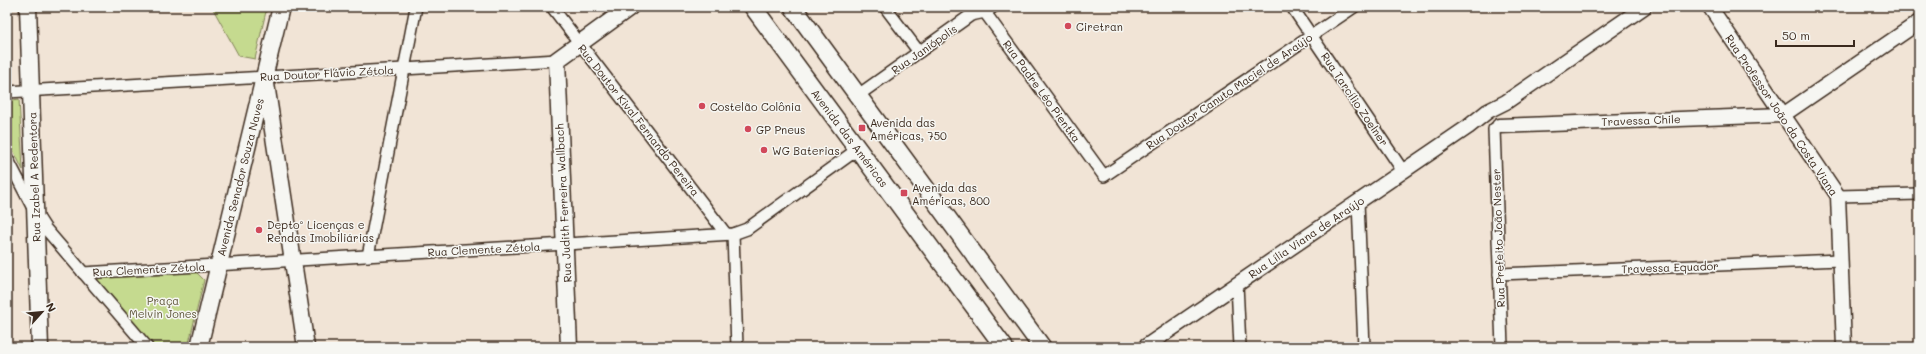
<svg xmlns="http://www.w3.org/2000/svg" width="1926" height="354" font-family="Mali,sans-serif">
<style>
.green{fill:#c5da8f;stroke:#808256}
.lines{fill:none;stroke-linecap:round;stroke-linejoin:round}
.minor-casing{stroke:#3b2a1e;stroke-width:14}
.tertiary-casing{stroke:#3b2a1e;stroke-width:17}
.secondary-casing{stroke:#3b2a1e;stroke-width:19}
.primary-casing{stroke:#3b2a1e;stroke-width:20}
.minor{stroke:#f6f6f2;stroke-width:11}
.tertiary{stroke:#f6f6f2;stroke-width:14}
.secondary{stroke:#f6f6f2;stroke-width:16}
.primary{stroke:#f6f6f2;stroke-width:17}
.poi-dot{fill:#d1495b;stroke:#f6f6f2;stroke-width:1.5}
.labels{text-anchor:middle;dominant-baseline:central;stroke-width:3;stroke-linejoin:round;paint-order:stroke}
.poi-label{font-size:11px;fill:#3b2a1e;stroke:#f6f6f2;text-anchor:start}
.street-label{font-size:11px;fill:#3b2a1e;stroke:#f6f6f2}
.park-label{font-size:11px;fill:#5e563a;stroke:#f6f6f2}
</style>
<rect width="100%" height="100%" fill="#f1e4d6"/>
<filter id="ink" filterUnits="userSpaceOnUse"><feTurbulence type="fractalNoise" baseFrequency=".025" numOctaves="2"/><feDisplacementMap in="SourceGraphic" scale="8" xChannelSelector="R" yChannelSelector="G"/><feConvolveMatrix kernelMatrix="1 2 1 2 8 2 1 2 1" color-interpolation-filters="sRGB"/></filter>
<g filter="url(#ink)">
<g class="green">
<path d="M212 7H267L255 59 239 56Z"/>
<path d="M19 99 23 170 7 138V101Z"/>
<path d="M194 270 204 280 188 347H153L94 278Z"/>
</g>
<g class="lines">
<g class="minor-casing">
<g id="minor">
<path d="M552 7 726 234"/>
<path d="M885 7 919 52"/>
<path d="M981 7 1104 176 1354 7"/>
<path d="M1292 7 1403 171"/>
<path d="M7 92 557 60"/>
<path d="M857 96 971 15 985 12 993 7"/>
<path d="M1494 129 1502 347"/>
<path d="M7 158 36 214 45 228 147 347"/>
<path d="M1838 196 1919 194"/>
<path d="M1358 202 1364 347"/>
<path d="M733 234 737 347"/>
<path d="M368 256 416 7"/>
<path d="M83 273 733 234 747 229 858 149"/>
<path d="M1499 274 1840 260"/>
<path d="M1237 284 1240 347"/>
</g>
</g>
<g class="tertiary-casing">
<g id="tertiary">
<path d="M1710 7 1838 196 1844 347"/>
<path d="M1783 115 1919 22"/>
<path d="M1499 126 1783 115"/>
<path d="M1145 347 1468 127 1488 111 1506 102 1644 7"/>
</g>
</g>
<g class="secondary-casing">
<g id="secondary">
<path d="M28 7 40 347"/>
<path d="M266 84 306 347"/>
<path d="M199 347 281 7"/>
<path d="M569 347 557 60 630 7"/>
</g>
</g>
<g class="primary-casing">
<g id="primary">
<path d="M753 7 1004 347"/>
<path d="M793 7 1042 347"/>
</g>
</g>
<use href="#minor" class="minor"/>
<use href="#tertiary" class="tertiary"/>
<use href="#secondary" class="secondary"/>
<use href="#primary" class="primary"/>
</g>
</g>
<g class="poi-dot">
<circle cx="1068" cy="26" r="4"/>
<circle cx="702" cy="106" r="4"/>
<rect x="858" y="124" width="8" height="8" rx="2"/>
<circle cx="748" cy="129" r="4"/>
<circle cx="764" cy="150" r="4"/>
<rect x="900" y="189" width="8" height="8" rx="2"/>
<circle cx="259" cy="230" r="4"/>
</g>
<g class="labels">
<g class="poi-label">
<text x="1076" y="26">Ciretran</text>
<text x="710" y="106">Costelão Colônia</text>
<text x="870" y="122">Avenida das<tspan x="870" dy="13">Américas, 750</tspan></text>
<text x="756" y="129">GP Pneus</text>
<text x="772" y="150">WG Baterias</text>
<text x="912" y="187">Avenida das<tspan x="912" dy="13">Américas, 800</tspan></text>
<text x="267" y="224">Deptoº Licenças e<tspan x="267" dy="13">Rendas Imobiliárias</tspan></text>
</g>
<g class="street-label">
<text transform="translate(924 49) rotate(-35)">Rua Janiópolis</text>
<text transform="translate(327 73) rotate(-3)">Rua Doutor Flávio Zétola</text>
<text transform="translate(1042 91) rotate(54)">Rua Padre Léo Pientka</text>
<text transform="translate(1229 91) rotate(-34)">Rua Doutor Canuto Maciel de Araújo</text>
<text transform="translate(1355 99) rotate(56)">Rua Tarcílio Zoelner</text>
<text transform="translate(1782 115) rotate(56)">Rua Professor João da Costa Viana</text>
<text transform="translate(639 120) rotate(52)">Rua Doutor Kival Fernando Pereira</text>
<text transform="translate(1641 120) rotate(-2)">Travessa Chile</text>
<text transform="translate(850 138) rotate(53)">Avenida das Américas</text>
<text transform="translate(34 177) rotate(-92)">Rua Izabel A Redentora</text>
<text transform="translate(240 177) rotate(-76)">Avenida Senador Souza Naves</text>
<text transform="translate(563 203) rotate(-93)">Rua Judith Ferreira Wallbach</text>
<text transform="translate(1306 237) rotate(-34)">Rua Lília Viana de Araújo</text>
<text transform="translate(1498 238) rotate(-92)">Rua Prefeito João Nester</text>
<text transform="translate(484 249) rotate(-3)">Rua Clemente Zétola</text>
<text transform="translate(1670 267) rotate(-2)">Travessa Equador</text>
<text transform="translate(149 269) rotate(-3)">Rua Clemente Zétola</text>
</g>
<g class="park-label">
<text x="163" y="300">Praça<tspan x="163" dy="13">Melvin Jones</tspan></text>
</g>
</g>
<rect width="1926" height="354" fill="none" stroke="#f6f6f2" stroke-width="24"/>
<rect x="12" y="12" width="1902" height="330" fill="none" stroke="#3b2a1e" stroke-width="1.5" filter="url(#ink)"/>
<g transform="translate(42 312) rotate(63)" stroke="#f6f6f2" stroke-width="3" paint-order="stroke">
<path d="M0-3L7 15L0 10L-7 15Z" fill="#3b2a1e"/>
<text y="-6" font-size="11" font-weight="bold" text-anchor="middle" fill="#3b2a1e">N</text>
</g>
<path d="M1776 40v6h78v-6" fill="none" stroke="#3b2a1e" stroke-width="2"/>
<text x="1782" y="40" font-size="12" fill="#3b2a1e" stroke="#f6f6f2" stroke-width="3" paint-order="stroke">50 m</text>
</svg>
